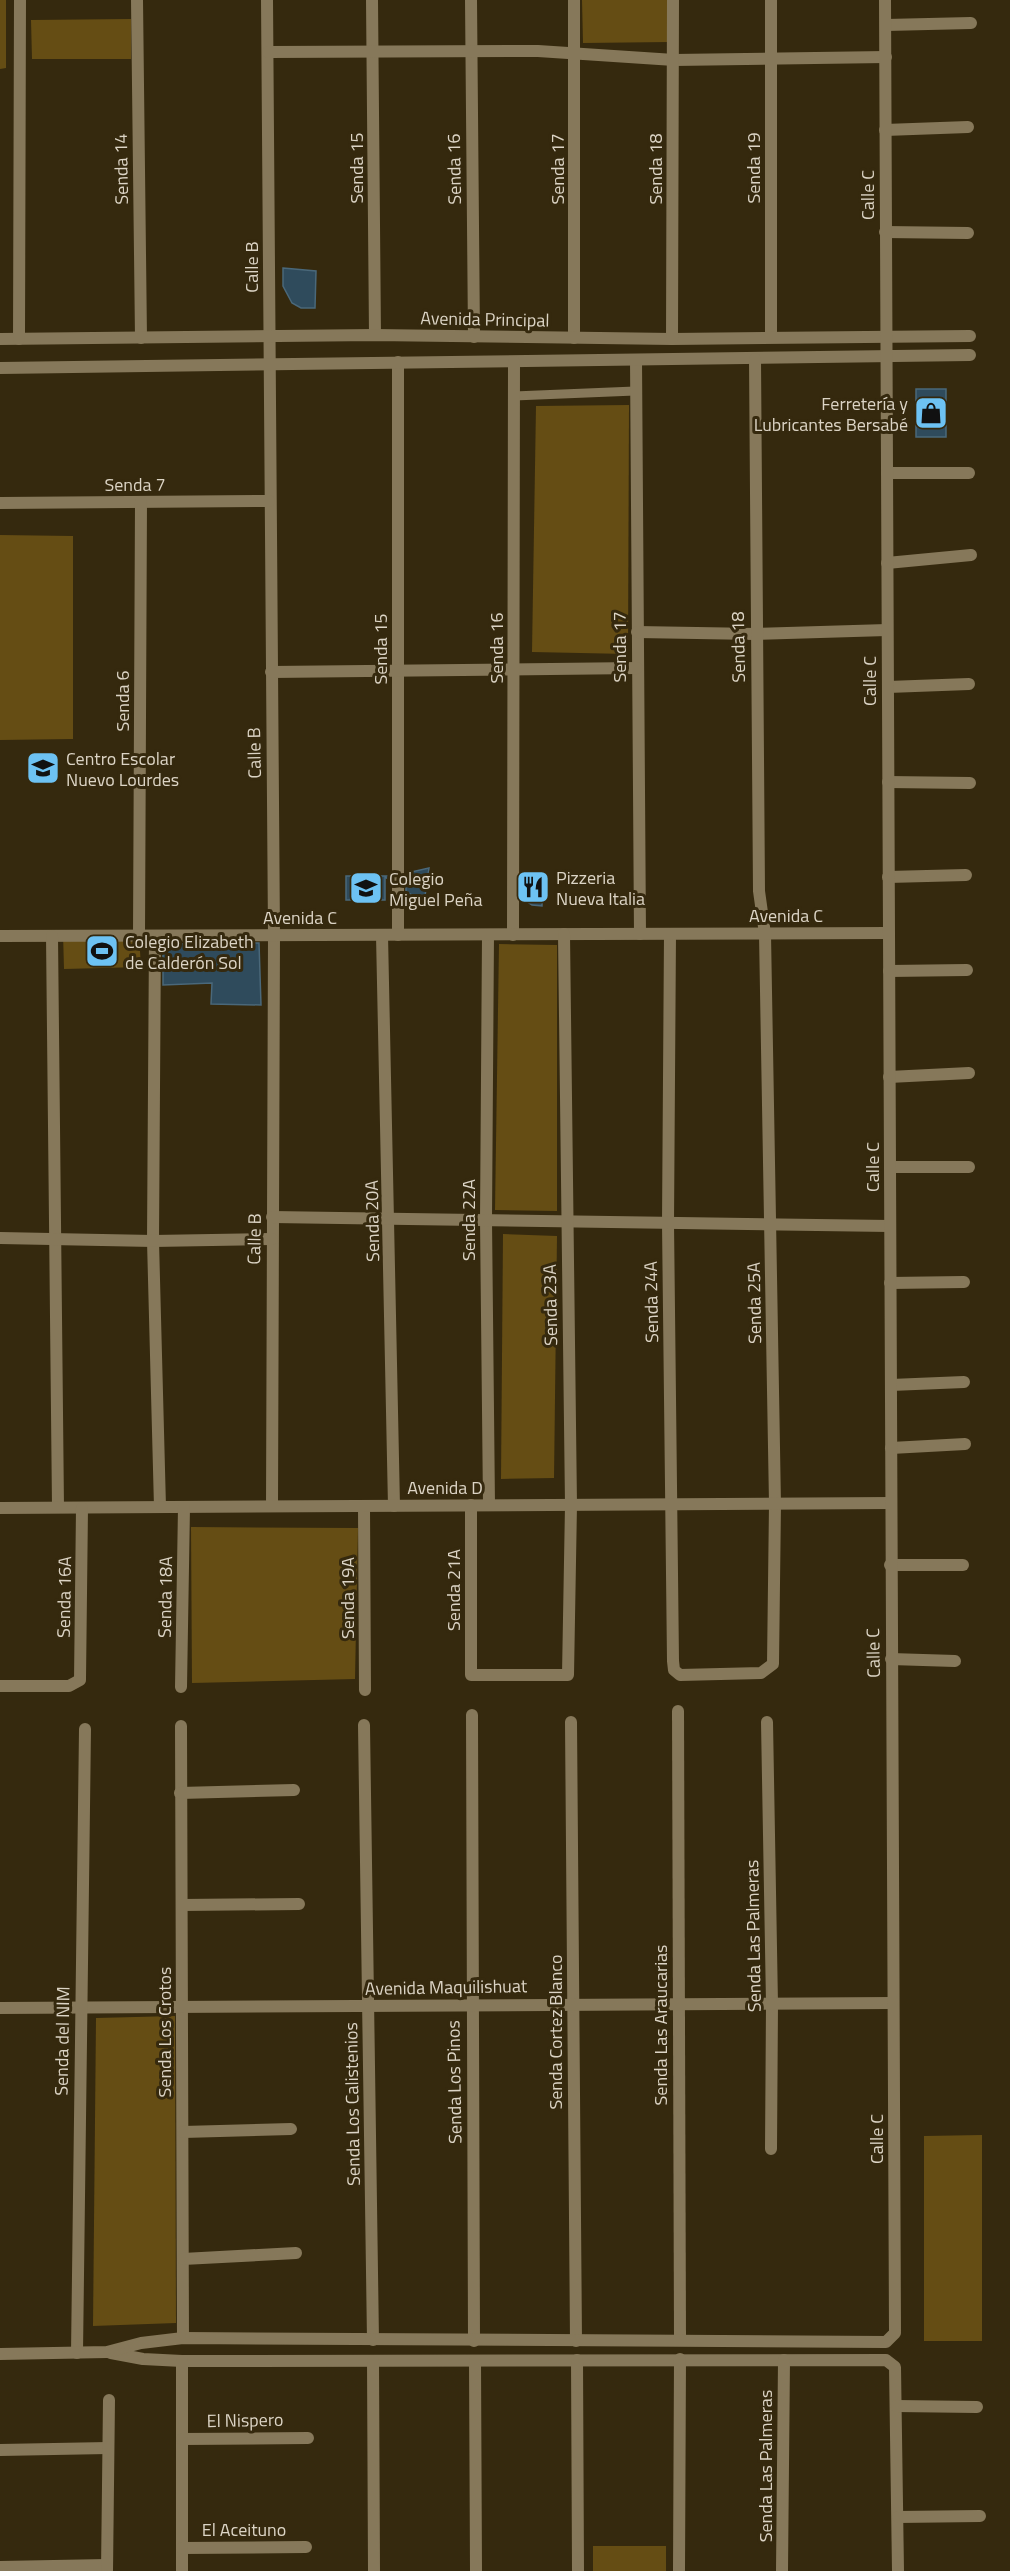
<svg xmlns="http://www.w3.org/2000/svg" width="1010" height="2571" font-family="'Titillium Web',sans-serif">
<style>
.green{fill:#654d14}
.building{fill:#2f4b5c;stroke:#4a687a;stroke-width:1.5}
.lines{fill:none;stroke-linecap:round;stroke-linejoin:round}
.lane{stroke:#86785a;stroke-width:9}
.street{stroke:#86785a;stroke-width:12}
.labels{text-anchor:middle;dominant-baseline:central;stroke-width:6;stroke-linejoin:round;paint-order:stroke}
.street-label{font-size:18px;fill:#dcd4c5;stroke:#35290e}
.poi-label{font-size:18px;fill:#dcd4c5;stroke:#35290e;text-anchor:start}
</style>
<rect width="100%" height="100%" fill="#35290e"/>
<g class="green">
<path d="M0 0H6V68L0 69Z"/>
<path d="M582 0H670V42L583 43Z"/>
<path d="M131 19V59H32L31 20Z"/>
<path d="M629 405 628 654 532 652 536 406Z"/>
<path d="M0 535 73 536V739L0 740Z"/>
<path d="M63 933 139 934 141 967 64 969Z"/>
<path d="M499 944 557 945V1211L495 1210Z"/>
<path d="M503 1234 557 1236 554 1478 501 1479Z"/>
<path d="M191 1527 358 1528 355 1679 192 1683Z"/>
<path d="M175 2016 176 2323 93 2326 96 2018Z"/>
<path d="M982 2135V2341H924V2136Z"/>
<rect x="593" y="2546" width="73" height="25"/>
</g>
<g class="building">
<path d="M283 268 316 271 315 308H301L292 303 283 286Z"/>
<rect x="916" y="389" width="30" height="48"/>
<path d="M429 868 424 903 406 891V876H411V872Z"/>
<path d="M346 876H390V880L385 877V900H346Z"/>
<path d="M524 879 542 880V906L532 905 526 901 523 894Z"/>
<path d="M259 943 261 1005 211 1004 212 983 163 985V944Z"/>
</g>
<g class="lines">
<path class="lane" d="M514 396 635 391"/>
<g class="street">
<path d="M137 0 141 338"/>
<path d="M267 0 274 935 272 1506"/>
<path d="M372 0 375 335"/>
<path d="M471 0 474 337"/>
<path d="M886 25 971 23"/>
<path d="M268 52 538 51 674 60 886 57"/>
<path d="M885 130 968 127"/>
<path d="M885 232 968 233"/>
<path d="M771 336V0"/>
<path d="M574 338V0"/>
<path d="M0 339 375 335 672 339 970 336"/>
<path d="M19 339 20 0"/>
<path d="M672 339 673 0"/>
<path d="M636 360 640 934"/>
<path d="M398 362V935"/>
<path d="M0 368 970 355"/>
<path d="M887 473H969"/>
<path d="M0 503 269 501"/>
<path d="M887 563 971 555"/>
<path d="M637 632 756 634 887 630"/>
<path d="M271 672 637 668"/>
<path d="M888 687 969 684"/>
<path d="M888 782 970 783"/>
<path d="M888 877 966 875"/>
<path d="M670 934 668 1223 673 1661 674 1670 680 1675 761 1673 773 1664 775 1504 765 934 759 891 755 359"/>
<path d="M382 935 394 1506"/>
<path d="M488 935 486 1220 489 1505"/>
<path d="M513 935 514 362"/>
<path d="M0 936 888 933"/>
<path d="M52 936 58 1507"/>
<path d="M139 936 141 502"/>
<path d="M155 936 153 1241 160 1507"/>
<path d="M889 971 967 970"/>
<path d="M889 1077 969 1073"/>
<path d="M891 1167H969"/>
<path d="M272 1217 890 1226"/>
<path d="M0 1238 153 1241 272 1239"/>
<path d="M890 1283 964 1282"/>
<path d="M891 1385 964 1382"/>
<path d="M891 1448 965 1444"/>
<path d="M471 1505V1675H568L571 1505 564 934"/>
<path d="M364 1506 365 1690"/>
<path d="M0 1508 891 1503"/>
<path d="M890 1565H963"/>
<path d="M891 1659 955 1661"/>
<path d="M0 1686H69L80 1680 82 1508"/>
<path d="M181 1687 184 1507"/>
<path d="M678 1711 680 2340"/>
<path d="M472 1715 474 2341"/>
<path d="M571 1722 576 2341"/>
<path d="M767 1722 772 2004 771 2149"/>
<path d="M364 1725 373 2340"/>
<path d="M181 1726 183 2338"/>
<path d="M180 1793 294 1790"/>
<path d="M182 1905 299 1904"/>
<path d="M0 2008 893 2003"/>
<path d="M183 2132 291 2129"/>
<path d="M183 2259 296 2253"/>
<path d="M77 2353 85 1729"/>
<path d="M111 2353 143 2359 182 2361 886 2360 895 2367 898 2571"/>
<path d="M0 2354 107 2352 141 2343 183 2338 886 2342 895 2333 885 0"/>
<path d="M577 2360 578 2571"/>
<path d="M182 2361V2571"/>
<path d="M373 2361 374 2571"/>
<path d="M475 2361 476 2571"/>
<path d="M896 2406 977 2407"/>
<path d="M182 2439 308 2438"/>
<path d="M0 2450 108 2448"/>
<path d="M898 2517 980 2516"/>
<path d="M182 2548 306 2547"/>
<path d="M0 2567 107 2565"/>
<path d="M107 2571 109 2400"/>
<path d="M679 2571 680 2359"/>
<path d="M782 2571 784 2360"/>
</g>
</g>
<defs>
<g id="shop-square" transform="scale(1.725)"><rect x="-9" y="-9" width="18" height="18" rx="4" fill="#6dc2f3" stroke="#35290e"/><path d="M-5-2.5h2.3a2.7 3.5 0 0 1 5.4 0H5L5.5 6h-11ZM-1.5-2.5h3a1.5 2.3 0 0 0-3 0Z" fill="#111"/></g>
<g id="school-square" transform="scale(1.725)"><rect x="-9" y="-9" width="18" height="18" rx="4" fill="#6dc2f3" stroke="#35290e"/><path d="M0-5L7-2L0 1L-7-2ZM-4 1L0 2.5L4 1V4Q0 6-4 4Z" fill="#111"/></g>
<g id="restaurant-square" transform="scale(1.725)"><rect x="-9" y="-9" width="18" height="18" rx="4" fill="#6dc2f3" stroke="#35290e"/><path d="M-5-6h1v4h1v-4h1v4h1v-4h1v5L-1.5 .5V6h-2V.5L-5-1ZM5-6V6H3V1.5H1.5Q1.5-4 5-6Z" fill="#111"/></g>
<g id="stadium-square" transform="scale(1.725)"><rect x="-9" y="-9" width="18" height="18" rx="4" fill="#6dc2f3" stroke="#35290e"/><path d="M0-5a6.5 5 0 1 0 0 10a6.5 5 0 1 0 0-10ZM-3.5-1.8h7v3.6h-7Z" fill="#111"/></g>
</defs>
<g fill-rule="evenodd">
<use href="#shop-square" x="931" y="413"/>
<use href="#school-square" x="43" y="768"/>
<use href="#restaurant-square" x="533" y="887"/>
<use href="#school-square" x="366" y="888"/>
<use href="#stadium-square" x="102" y="951"/>
</g>
<g class="labels">
<g class="street-label">
<text transform="translate(356 168) rotate(-90)">Senda 15</text>
<text transform="translate(753 168) rotate(-90)">Senda 19</text>
<text transform="translate(121 169) rotate(-91)">Senda 14</text>
<text transform="translate(454 169) rotate(-91)">Senda 16</text>
<text transform="translate(557 169) rotate(-90)">Senda 17</text>
<text transform="translate(655 169) rotate(-90)">Senda 18</text>
<text transform="translate(867 195) rotate(-90)">Calle C</text>
<text transform="translate(251 267) rotate(-90)">Calle B</text>
<text transform="translate(485 319) rotate(1)">Avenida Principal</text>
<text x="135" y="484">Senda 7</text>
<text transform="translate(619 647) rotate(-90)">Senda 17</text>
<text transform="translate(738 647) rotate(-91)">Senda 18</text>
<text transform="translate(496 648) rotate(-90)">Senda 16</text>
<text transform="translate(380 649) rotate(-90)">Senda 15</text>
<text transform="translate(869 681) rotate(-90)">Calle C</text>
<text transform="translate(122 701) rotate(-90)">Senda 6</text>
<text transform="translate(254 753) rotate(-91)">Calle B</text>
<text x="786" y="915">Avenida C</text>
<text x="300" y="917">Avenida C</text>
<text transform="translate(872 1167) rotate(-90)">Calle C</text>
<text transform="translate(468 1220) rotate(-90)">Senda 22A</text>
<text transform="translate(372 1221) rotate(-91)">Senda 20A</text>
<text transform="translate(254 1239) rotate(-89)">Calle B</text>
<text transform="translate(651 1302) rotate(-91)">Senda 24A</text>
<text transform="translate(754 1303) rotate(-91)">Senda 25A</text>
<text transform="translate(550 1305) rotate(-91)">Senda 23A</text>
<text x="445" y="1487">Avenida D</text>
<text transform="translate(453 1590) rotate(-90)">Senda 21A</text>
<text transform="translate(64 1597) rotate(-89)">Senda 16A</text>
<text transform="translate(165 1597) rotate(-89)">Senda 18A</text>
<text transform="translate(347 1598) rotate(-90)">Senda 19A</text>
<text transform="translate(873 1653) rotate(-91)">Calle C</text>
<text transform="translate(753 1936) rotate(-91)">Senda Las Palmeras</text>
<text transform="translate(446 1987) rotate(-1)">Avenida Maquilishuat</text>
<text transform="translate(660 2025) rotate(-90)">Senda Las Araucarias</text>
<text transform="translate(164 2032) rotate(-90)">Senda Los Crotos</text>
<text transform="translate(555 2032) rotate(-90)">Senda Cortez Blanco</text>
<text transform="translate(62 2041) rotate(-89)">Senda del NIM</text>
<text transform="translate(454 2082) rotate(-91)">Senda Los Pinos</text>
<text transform="translate(352 2104) rotate(-91)">Senda Los Calistenios</text>
<text transform="translate(876 2139) rotate(-90)">Calle C</text>
<text transform="translate(245 2420) rotate(-1)">El Nispero</text>
<text transform="translate(765 2466) rotate(-90)">Senda Las Palmeras</text>
<text x="244" y="2529">El Aceituno</text>
</g>
<g class="poi-label">
<text x="908" y="403" text-anchor="end">Ferretería y<tspan x="908" dy="21">Lubricantes Bersabé</tspan></text>
<text x="66" y="758">Centro Escolar<tspan x="66" dy="21">Nuevo Lourdes</tspan></text>
<text x="556" y="877">Pizzeria<tspan x="556" dy="21">Nueva Italia</tspan></text>
<text x="389" y="878">Colegio<tspan x="389" dy="21">Miguel Peña</tspan></text>
<text x="125" y="941">Colegio Elizabeth<tspan x="125" dy="21">de Calderón Sol</tspan></text>
</g>
</g>
</svg>
